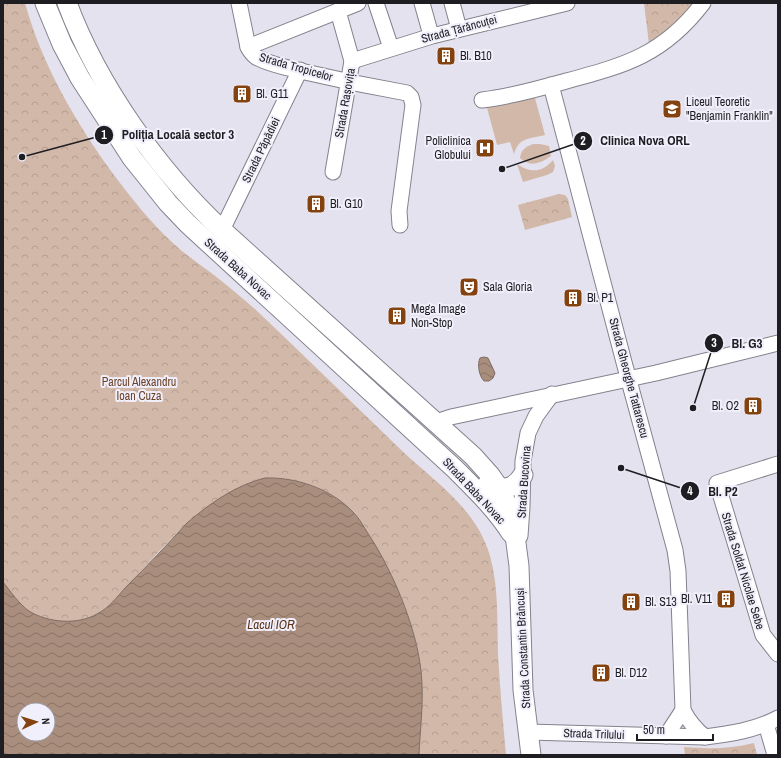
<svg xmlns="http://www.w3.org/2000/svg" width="781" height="758" font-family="'Archivo Narrow',sans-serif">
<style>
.green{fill:#d2b8a9}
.park{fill:url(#park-crowns)}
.water{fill:url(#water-waves);stroke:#7f6c62;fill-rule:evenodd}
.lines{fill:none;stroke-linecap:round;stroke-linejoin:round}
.minor-casing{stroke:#83828d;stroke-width:17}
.major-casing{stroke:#83828d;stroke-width:21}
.minor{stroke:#fff;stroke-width:15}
.major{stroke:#fff;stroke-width:19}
.labels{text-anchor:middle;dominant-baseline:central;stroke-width:4;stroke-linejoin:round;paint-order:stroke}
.street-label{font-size:12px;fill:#1e1e22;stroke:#f0effb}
.poi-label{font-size:12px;fill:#1e1e22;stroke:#f0effb;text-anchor:start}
.park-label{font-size:12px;fill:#6c4227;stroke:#f0effb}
.water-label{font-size:13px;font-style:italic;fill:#5b3217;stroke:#f0effb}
.leader{fill:none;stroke:#1e1e22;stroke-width:1.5}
.callout-dot{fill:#1e1e22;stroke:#f0effb;stroke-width:1.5}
.mark-label{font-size:12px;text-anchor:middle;font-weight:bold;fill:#fff}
.callout-label{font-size:13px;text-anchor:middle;font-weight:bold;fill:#1e1e22;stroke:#f0effb;stroke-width:4;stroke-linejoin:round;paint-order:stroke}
</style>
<defs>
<pattern id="park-crowns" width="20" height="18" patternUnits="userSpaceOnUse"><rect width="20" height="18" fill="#d2b8a9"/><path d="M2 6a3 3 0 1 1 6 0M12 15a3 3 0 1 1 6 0" fill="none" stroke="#b49e91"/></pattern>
<pattern id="water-waves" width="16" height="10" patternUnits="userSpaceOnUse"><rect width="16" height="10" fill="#a98d7d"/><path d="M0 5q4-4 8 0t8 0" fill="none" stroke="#897366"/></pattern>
</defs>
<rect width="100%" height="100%" fill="#e3e2ee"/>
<g class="green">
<path d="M529 94 535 98 545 135C529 139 519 137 514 154L510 142 497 145 486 104Z"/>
<path d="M533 144H540L549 146 551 156C541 163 530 168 520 158 521 150 525 147 533 144Z"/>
<path d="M553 160 555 166 553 172 547 175 523 182 517 164C530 173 542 173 553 160Z"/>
</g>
<g class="park">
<path d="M3 3H25C42 65 76 123 114 175 132 199 151 223 174 244 188 257 204 267 219 279 232 289 244 300 256 310 304 356 351 401 398 447 433 481 476 507 490 556 499 588 497 623 498 655 500 689 503 722 506 755H419C420 732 423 708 422 685 421 646 404 598 386 564 377 547 366 531 356 514 341 500 319 485 299 482 294 481 288 482 283 481 274 481 262 479 253 481 246 483 239 488 232 492 191 513 162 549 131 582 120 593 110 608 96 615 77 625 47 623 29 611 18 604 11 592 3 582Z"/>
<path d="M644 3H698L680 24 649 44Z"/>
<path d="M559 194 565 195 568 199 572 217 525 230 518 205Z"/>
<path d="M754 743 757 755H685L684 747C708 749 730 749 754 743Z"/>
</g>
<g class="water">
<path d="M484 357 488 358 495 373 493 378 489 381H484C479 376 477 364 480 358Z"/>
<path d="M265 478C295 477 329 488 351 510 358 516 362 524 367 532 394 572 421 637 422 685 423 708 420 732 419 755H3V582C11 592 19 604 29 611 48 623 78 625 97 614 109 608 117 597 126 587 147 566 167 545 187 523 209 504 236 485 265 478ZM24 710H48V734H24Z"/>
</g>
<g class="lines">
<g class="minor-casing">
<g id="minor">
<path d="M239 3 248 47C250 51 252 54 256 57 270 65 289 68 305 72 339 80 373 87 407 93L411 97 413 105 399 211 400 225"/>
<path d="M376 3 391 48"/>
<path d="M422 3 429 28"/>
<path d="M452 3 459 29"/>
<path d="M248 47 358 3"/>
<path d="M352 61 432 36 567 3"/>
<path d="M551 85 625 366 675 550 678 571 683 710C689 722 695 729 705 737"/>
<path d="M482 100C508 97 534 90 559 83 622 66 662 57 703 3"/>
<path d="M333 172 352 61 338 11"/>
<path d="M222 230 300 70"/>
<path d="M438 424 442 420 451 417 656 373 778 343"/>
<path d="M778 464 717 483 763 635 778 654"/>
<path d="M520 536 522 507 523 461 528 433 536 416 552 394"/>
<path d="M766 724 775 755"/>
<path d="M528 732 705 737C730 734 756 730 778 718"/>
<path d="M666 736 683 710"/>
</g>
</g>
<g class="major-casing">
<g id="major">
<path d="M45 3 62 44 80 78 132 158 168 203 188 224 455 469C475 489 496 509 511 533"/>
<path d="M67 3C98 86 158 170 222 230L473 456 490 475 499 488 507 504 513 520 519 566 523 690 531 755"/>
<path d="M487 485C503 490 514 490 523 475"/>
</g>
</g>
<use href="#minor" class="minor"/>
<use href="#major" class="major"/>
</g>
<defs>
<g id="building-square" transform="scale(1)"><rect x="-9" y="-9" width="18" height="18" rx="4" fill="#84420f" stroke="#f0effb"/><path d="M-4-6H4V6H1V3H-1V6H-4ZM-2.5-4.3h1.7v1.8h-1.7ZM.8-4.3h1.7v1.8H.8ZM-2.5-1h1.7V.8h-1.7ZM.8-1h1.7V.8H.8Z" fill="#fff"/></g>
<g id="university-square" transform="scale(1)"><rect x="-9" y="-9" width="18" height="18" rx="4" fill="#84420f" stroke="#f0effb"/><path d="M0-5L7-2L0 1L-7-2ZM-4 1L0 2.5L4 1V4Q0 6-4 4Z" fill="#fff"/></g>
<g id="hospital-square" transform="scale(1)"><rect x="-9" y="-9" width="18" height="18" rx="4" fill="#84420f" stroke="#f0effb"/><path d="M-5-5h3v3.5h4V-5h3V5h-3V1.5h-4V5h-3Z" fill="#fff"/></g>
<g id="theatre-square" transform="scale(1)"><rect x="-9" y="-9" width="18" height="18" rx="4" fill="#84420f" stroke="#f0effb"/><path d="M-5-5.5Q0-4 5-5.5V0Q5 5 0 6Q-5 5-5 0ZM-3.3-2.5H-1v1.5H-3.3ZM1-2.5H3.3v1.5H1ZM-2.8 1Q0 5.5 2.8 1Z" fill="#fff"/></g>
</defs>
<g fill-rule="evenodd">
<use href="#building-square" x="446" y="56"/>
<use href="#building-square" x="242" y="94"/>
<use href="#university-square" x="672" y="109"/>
<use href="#hospital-square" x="485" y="148"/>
<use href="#building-square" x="316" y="204"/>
<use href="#theatre-square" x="469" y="287"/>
<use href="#building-square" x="573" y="298"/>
<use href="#building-square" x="397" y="316"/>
<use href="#building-square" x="753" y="406"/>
<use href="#building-square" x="726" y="599"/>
<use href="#building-square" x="631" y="602"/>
<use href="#building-square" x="601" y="673"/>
</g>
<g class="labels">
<g class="street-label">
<text transform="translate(459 29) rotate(-15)">Strada Țărăncuței</text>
<text transform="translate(296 67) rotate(16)">Strada Tropicelor</text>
<text transform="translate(345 103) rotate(-80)">Strada Rașovița</text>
<text transform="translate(261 150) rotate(-64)">Strada Păpădiei</text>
<text transform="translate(238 269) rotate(42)">Strada Baba Novac</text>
<text transform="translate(629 378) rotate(75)">Strada Gheorghe Tattarescu</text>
<text transform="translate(524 482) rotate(-86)">Strada Bucovina</text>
<text transform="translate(474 491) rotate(47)">Strada Baba Novac</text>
<text transform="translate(743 571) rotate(73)">Strada Soldat Nicolae Sebe</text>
<text transform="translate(523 648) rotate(-93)">Strada Constantin Brâncuși</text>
<text transform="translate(594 734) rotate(2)">Strada Trilului</text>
</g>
<g class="poi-label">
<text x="460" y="56">Bl. B10</text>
<text x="256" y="94">Bl. G11</text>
<text x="686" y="102">Liceul Teoretic<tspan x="686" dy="14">"Benjamin Franklin"</tspan></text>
<text x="471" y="141" text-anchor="end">Policlinica<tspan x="471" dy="14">Globului</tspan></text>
<text x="330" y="204">Bl. G10</text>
<text x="483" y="287">Sala Gloria</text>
<text x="587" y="298">Bl. P1</text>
<text x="411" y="309">Mega Image<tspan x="411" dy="14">Non-Stop</tspan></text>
<text x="739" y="406" text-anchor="end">Bl. O2</text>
<text x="712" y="599" text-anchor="end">Bl. V11</text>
<text x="645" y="602">Bl. S13</text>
<text x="615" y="673">Bl. D12</text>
</g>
<g class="park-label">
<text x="139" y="382">Parcul Alexandru<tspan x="139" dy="14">Ioan Cuza</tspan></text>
</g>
<g class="water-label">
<text x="271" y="624">Lacul IOR</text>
</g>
</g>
<path class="leader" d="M22 157L104 135M502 169L583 141M693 408L714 343M621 468L690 491"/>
<g class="callout-dot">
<circle cx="22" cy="157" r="4"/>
<circle cx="502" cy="169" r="4"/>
<circle cx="693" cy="408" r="4"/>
<circle cx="621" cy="468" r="4"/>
<circle cx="104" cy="135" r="10"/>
<circle cx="583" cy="141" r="10"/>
<circle cx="714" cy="343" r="10"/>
<circle cx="690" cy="491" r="10"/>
</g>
<g class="mark-label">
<text x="104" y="139">1</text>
<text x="583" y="145">2</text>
<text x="714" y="347">3</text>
<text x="690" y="495">4</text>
</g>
<g class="callout-label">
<text x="178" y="139">Poliția Locală sector 3</text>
<text x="645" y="145">Clinica Nova ORL</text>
<text x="747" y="348">Bl. G3</text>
<text x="723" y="496">Bl. P2</text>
</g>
<rect width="781" height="758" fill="none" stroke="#1e1e22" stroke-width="8"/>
<g transform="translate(36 722) rotate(86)"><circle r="19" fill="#f0effb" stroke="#9c9ba4"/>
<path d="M0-3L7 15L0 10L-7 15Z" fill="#84420f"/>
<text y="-6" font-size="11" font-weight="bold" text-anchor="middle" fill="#1e1e22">N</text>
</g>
<path d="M637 734v6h76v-6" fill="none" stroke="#1e1e22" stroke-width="2"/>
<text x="643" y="734" font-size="12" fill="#1e1e22" stroke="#f0effb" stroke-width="3" paint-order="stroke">50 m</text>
</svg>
